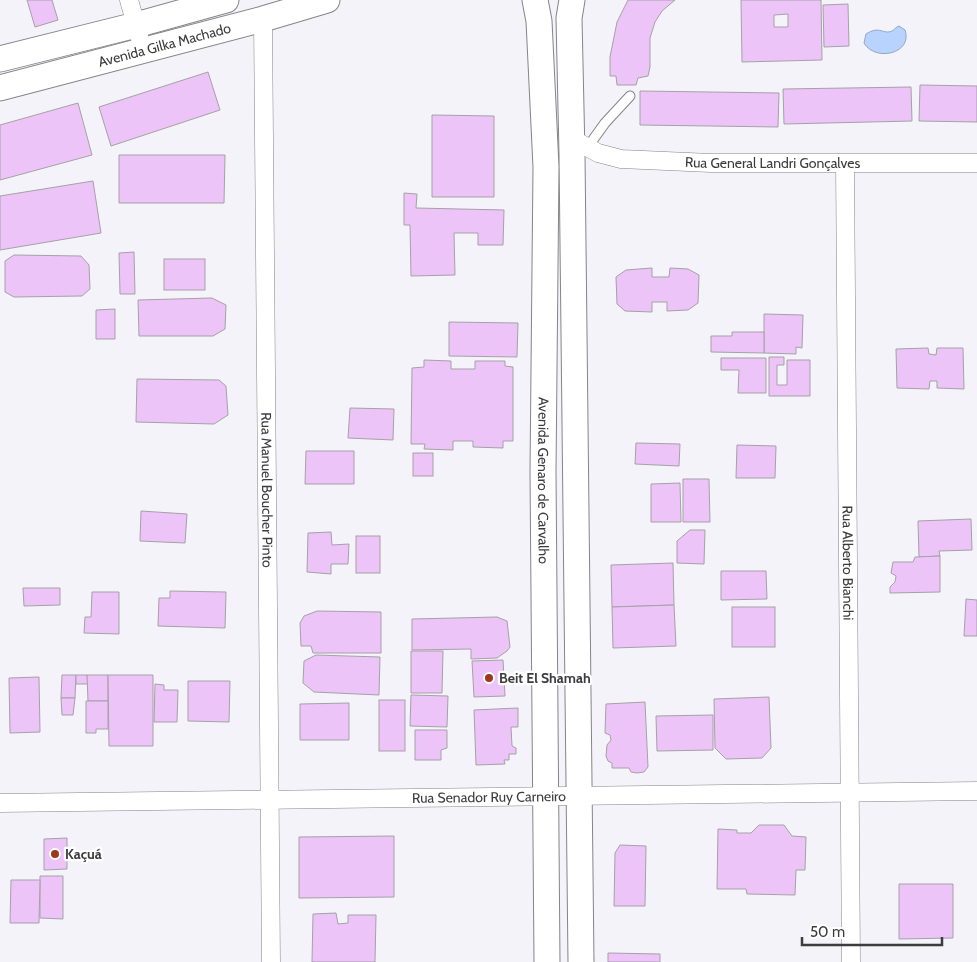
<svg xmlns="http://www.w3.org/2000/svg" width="977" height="962" font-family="Cabin,sans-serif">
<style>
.water{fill:#b8d4fe;stroke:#93a6c4}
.building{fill:#ecc4f8;stroke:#a5a1a6;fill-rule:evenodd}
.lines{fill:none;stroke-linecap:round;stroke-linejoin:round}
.lane-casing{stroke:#858489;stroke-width:11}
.street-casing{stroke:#858489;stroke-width:19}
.secondary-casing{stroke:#858489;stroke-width:27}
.lane{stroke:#fff;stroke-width:9}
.street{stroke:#fff;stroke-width:18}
.secondary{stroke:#fff;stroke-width:25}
.poi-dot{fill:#9f3719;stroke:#fff;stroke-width:2}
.labels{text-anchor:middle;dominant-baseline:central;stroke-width:4.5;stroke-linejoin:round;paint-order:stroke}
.street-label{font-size:14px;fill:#3c3b3e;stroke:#fff}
.poi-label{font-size:14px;font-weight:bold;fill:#3c3b3e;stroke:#fff;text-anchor:start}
</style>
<rect width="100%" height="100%" fill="#f4f3f9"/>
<path class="water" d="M899 26 905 30C913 54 875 62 864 43L866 34C880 25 883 35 892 31 894 30 896 27 899 26Z"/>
<g class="building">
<path d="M27 0H52L58 20 35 27Z"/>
<path d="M628 0H675L662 11 655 22 650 38V67L648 76 638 78 636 85H617L616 76H610V57L617 22Z"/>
<path d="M741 0H821L822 60 742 62ZM788 14V27H774V15Z"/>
<path d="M848 4 849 46 824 47 823 5Z"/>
<path d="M208 72 220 110 111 146 99 107Z"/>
<path d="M920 85 977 86V122L919 121Z"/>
<path d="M911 87 912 121 784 124 783 89Z"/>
<path d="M640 91 779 93 778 127 640 125Z"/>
<path d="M78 103 92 155 0 180V125Z"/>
<path d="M432 115 494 116V197H432Z"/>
<path d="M119 155H225L224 203H119Z"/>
<path d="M93 181 101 233 0 250V196Z"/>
<path d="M404 193 417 194 416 208 504 210 503 245H478V233H454L455 275 411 276 410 225H404Z"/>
<path d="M134 252 135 294H120L119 253Z"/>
<path d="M14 255 81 256 89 265 90 289 82 296 14 297 5 292V261Z"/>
<rect x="164" y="259" width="41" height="31"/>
<path d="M652 268V277H669L670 268 688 269 699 275 698 303 688 310 667 311V302H652V312L625 311 617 304 616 277 626 270Z"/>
<path d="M212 298 226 305 225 329 213 336H139L138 300Z"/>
<path d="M115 309V339H96V310Z"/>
<path d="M764 314 803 315 802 348 796 347V354L764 353Z"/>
<path d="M449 322 518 323 517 357 449 356Z"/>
<path d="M732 332H764V353L711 352V336H732Z"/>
<path d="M928 348 929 354 936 355 937 348H963L964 389 937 388V381H930L929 389 897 388 896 349Z"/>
<path d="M769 357H784V365H777V385H787V360H810V396H769Z"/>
<path d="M721 358H766V393H738L739 370H721Z"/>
<path d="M424 360 451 361V369H475V361H505V366L513 367V441H503V448L473 447V441H453V450L424 449 425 444H411L412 368 424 367Z"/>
<path d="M137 379 219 380 226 386 228 415 214 424 136 422Z"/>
<path d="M350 408 394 409 393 440 348 438Z"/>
<path d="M636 443 680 444 679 466 635 464Z"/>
<path d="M737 445 776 446 775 478H736Z"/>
<path d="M306 451H354V484H305Z"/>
<rect x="413" y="453" width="20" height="23"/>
<path d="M683 479H709L710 522H683Z"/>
<path d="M680 483 681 522H651V484Z"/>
<path d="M141 511 187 514 185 543 140 541Z"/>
<path d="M971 519 972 550 939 551 940 556 919 557 918 521Z"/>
<path d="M690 530H705L704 564 677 563V541Z"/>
<path d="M331 532 332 545 349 544 348 564H331V574L307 572 308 533Z"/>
<rect x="356" y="536" width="24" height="37"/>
<path d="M940 556V592L890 593V587L895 582 896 576 891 573 893 562H913L915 557Z"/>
<path d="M673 563 674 605 612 607 611 565Z"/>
<path d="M721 571H766L767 599 721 600Z"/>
<path d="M23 588H60V605L24 606Z"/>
<path d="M170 591 226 592 225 628 158 626 159 598H170Z"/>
<path d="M92 592H119V634L84 633 85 617H91Z"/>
<path d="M966 599 977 600V636H964Z"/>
<path d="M674 605 676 646 613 648 612 607Z"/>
<rect x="732" y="607" width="43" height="40"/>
<path d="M317 611 381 612V653H313L311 646H301L300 623 304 616Z"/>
<path d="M497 617 507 621 510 647 507 651 497 658 471 659V649L412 650V619Z"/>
<path d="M411 651H443L442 693H411Z"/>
<path d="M316 655 380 657 379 695 314 692 303 683 304 661Z"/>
<path d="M503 660 505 696 474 697 472 661Z"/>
<path d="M62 675H76L75 698H61Z"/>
<path d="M76 675H87L88 684H76Z"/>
<path d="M87 675H108V701H88Z"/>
<path d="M108 675H153V746H109Z"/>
<path d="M39 677 40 732 10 733 9 678Z"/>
<path d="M188 681H230L229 722 188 721Z"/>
<path d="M155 684 164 685V690H178L177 722H154Z"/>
<path d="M411 695 448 696 447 727 410 726Z"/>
<path d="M769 697 771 748 762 758 726 759 715 748 714 699Z"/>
<path d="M61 698H75L73 715H62Z"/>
<rect x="379" y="700" width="26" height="51"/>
<path d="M86 701H108V729H96V733H86Z"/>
<path d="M645 702 648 767 644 772 637 773 631 772 629 768H612V763L608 761 606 756 607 745 611 740 610 735 605 733 606 704Z"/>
<path d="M349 703V740H300V704Z"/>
<path d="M518 708V727H511L512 746 516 748V754H509V760H504L505 764 476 765 474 710Z"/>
<path d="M713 715V750L657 751 656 716Z"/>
<path d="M415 730H447V748L441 750V760H415Z"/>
<path d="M759 825H784L792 836 806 837 805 870H796L795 895 747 894 746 889H717L718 829 737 830V833H751Z"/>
<path d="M394 836V897L299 898V837Z"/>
<path d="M67 838V869L44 870V839Z"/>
<path d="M620 845 646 846 645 906H614L615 853Z"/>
<path d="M40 876H63V919L40 918Z"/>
<path d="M11 880H40L39 923H10Z"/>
<path d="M899 884H953V938L899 939Z"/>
<path d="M336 913 338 924 348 923V915H376L375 962H312L313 914Z"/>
<path d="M608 953 660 954V962H608Z"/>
</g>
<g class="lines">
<g class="lane-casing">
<path id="lane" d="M587 148 605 123 630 96"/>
</g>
<g class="street-casing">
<g id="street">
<path d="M129 0 139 36"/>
<path id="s1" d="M263 19 271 962"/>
<path id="s2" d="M572 139 598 153 621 159 711 163H977"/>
<path id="s3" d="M845 164 851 962"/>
<path id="s4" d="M0 803 977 791"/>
</g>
</g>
<g class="secondary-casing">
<g id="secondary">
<path id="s5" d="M535 0 539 21 546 167 543 472 547 962"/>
<path d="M572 0 569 18 572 154 581 962"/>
<path d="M0 59 136 25 226 0"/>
<path id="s6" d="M0 88 263 19 327 0"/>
</g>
</g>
<use href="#lane" class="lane"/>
<use href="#street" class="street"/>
<use href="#secondary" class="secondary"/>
</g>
<g class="poi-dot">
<circle cx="489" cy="678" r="5"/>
<circle cx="55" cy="854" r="5"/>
</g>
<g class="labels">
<g class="street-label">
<text stroke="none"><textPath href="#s6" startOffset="170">Avenida Gilka Machado</textPath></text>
<text stroke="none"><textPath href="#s2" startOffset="205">Rua General Landri Gonçalves</textPath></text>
<text stroke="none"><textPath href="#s5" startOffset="481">Avenida Genaro de Carvalho</textPath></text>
<text stroke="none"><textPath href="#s1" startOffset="471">Rua Manuel Boucher Pinto</textPath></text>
<text stroke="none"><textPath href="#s3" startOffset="399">Rua Alberto Bianchi</textPath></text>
<text stroke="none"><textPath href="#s4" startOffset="489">Rua Senador Ruy Carneiro</textPath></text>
</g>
<g class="poi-label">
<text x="499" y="678">Beit El Shamah</text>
<text x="65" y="854">Kaçuá</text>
</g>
</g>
<path d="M802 937v8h140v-8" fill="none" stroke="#3c3b3e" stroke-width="2.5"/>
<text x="810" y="937" font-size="15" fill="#3c3b3e" stroke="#ffffff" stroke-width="4" paint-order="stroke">50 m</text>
</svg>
